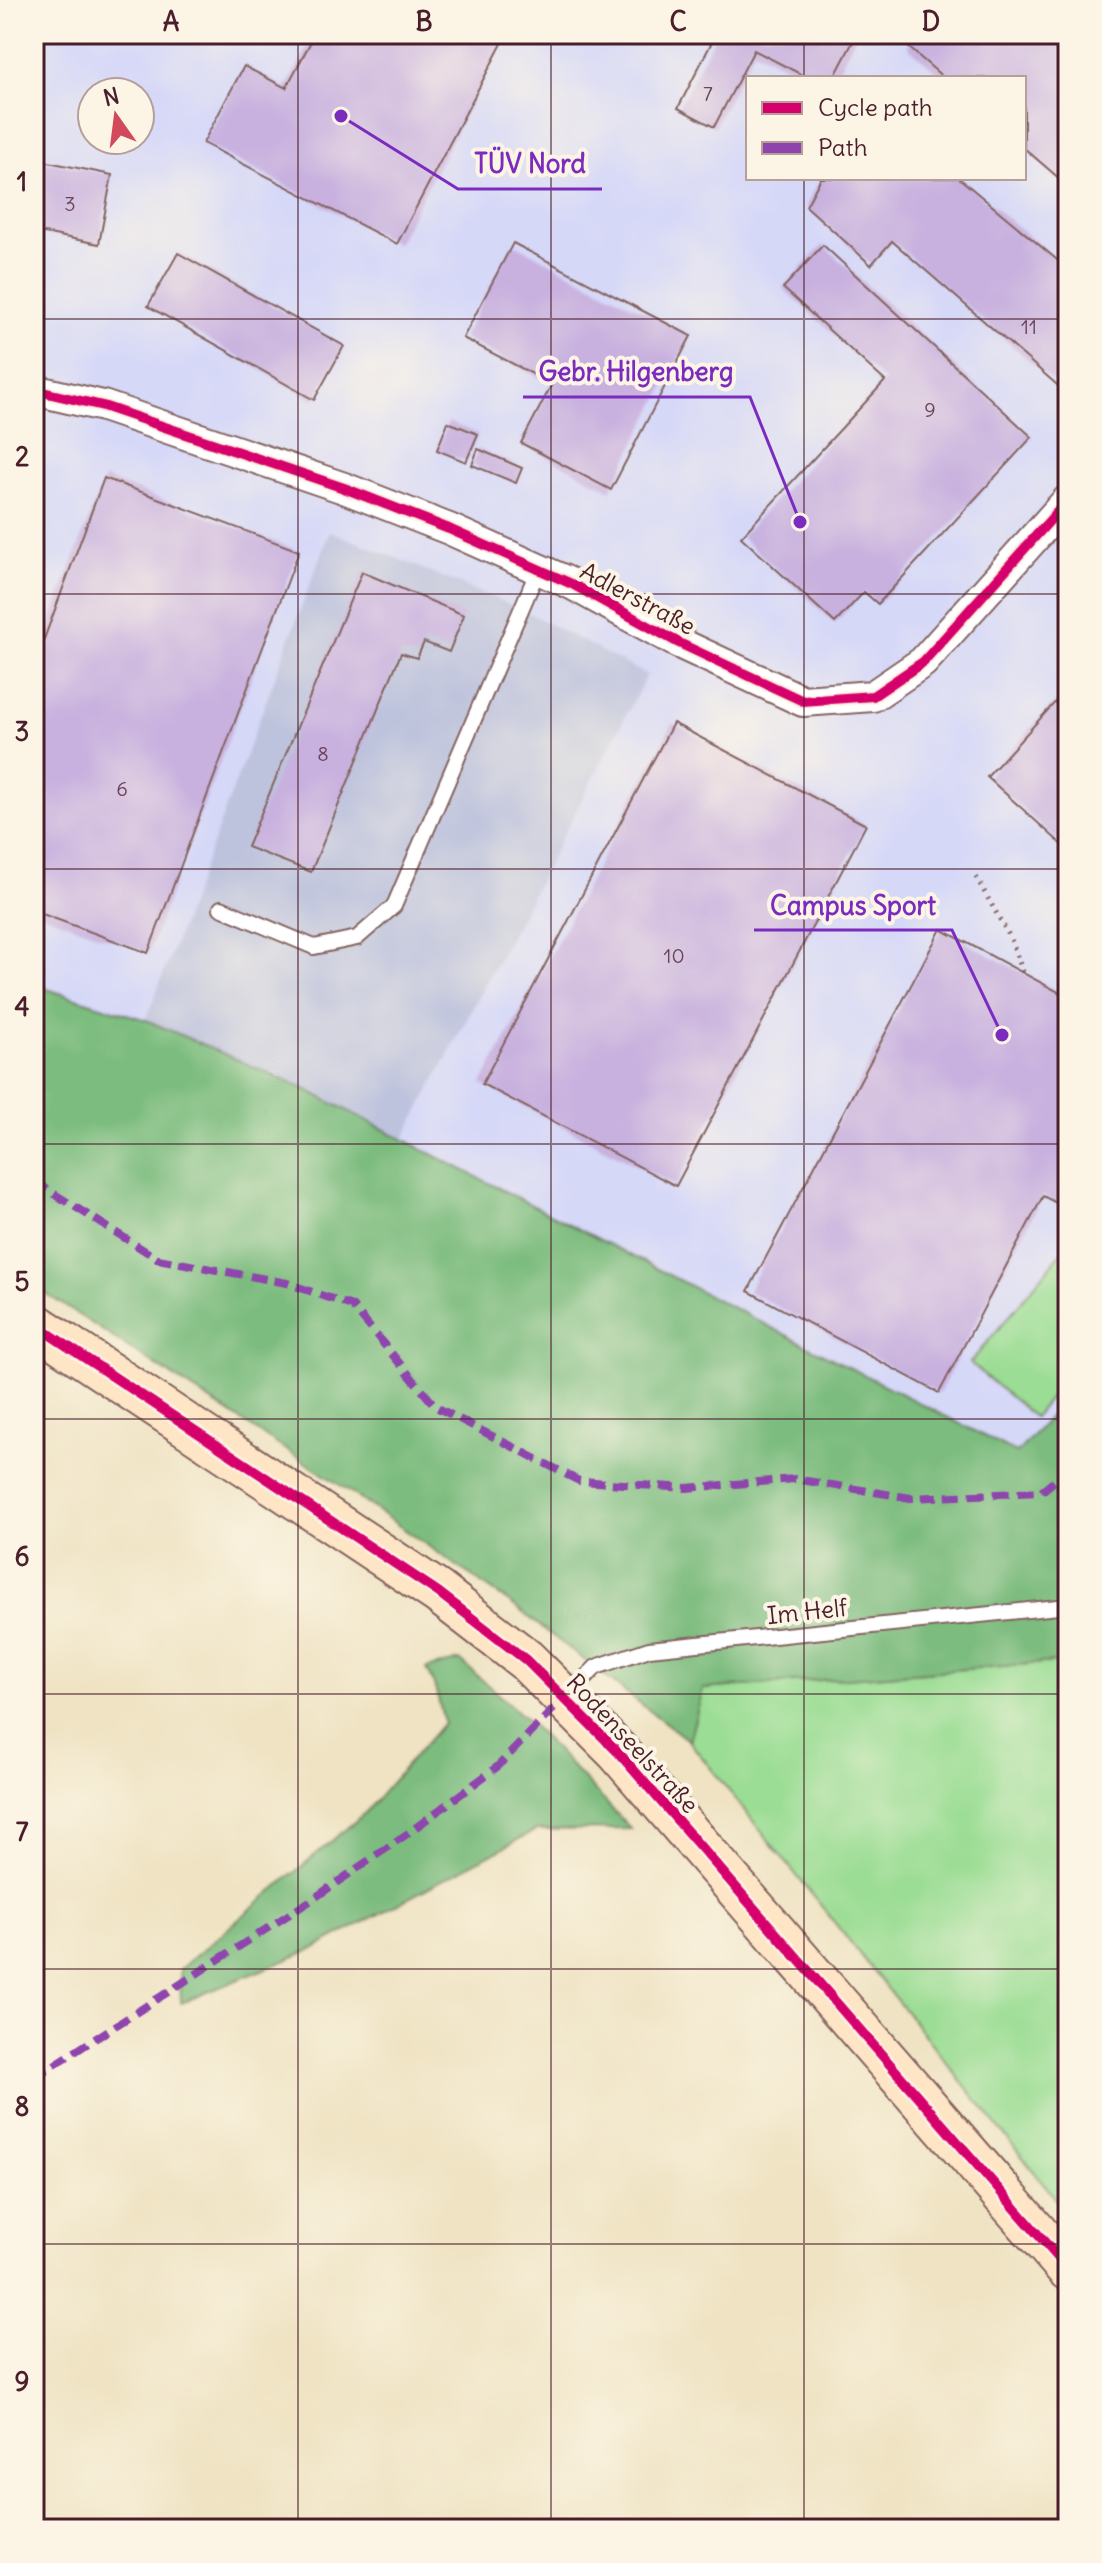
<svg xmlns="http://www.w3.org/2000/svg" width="1102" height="2563" font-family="Delius,sans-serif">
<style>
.built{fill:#d6d8f8;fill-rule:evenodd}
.industrial{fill:#bec3dd}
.green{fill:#9bdd94;stroke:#727e60;stroke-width:2}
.forest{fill:#7cbc7e;stroke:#636e54;stroke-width:2}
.building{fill:#c8b1df}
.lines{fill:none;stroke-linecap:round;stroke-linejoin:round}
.lane-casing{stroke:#846460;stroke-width:18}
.street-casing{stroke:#846460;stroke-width:34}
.secondary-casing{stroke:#846460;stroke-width:46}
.path{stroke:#846460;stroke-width:5;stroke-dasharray:2 6;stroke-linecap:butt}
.lane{stroke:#fff;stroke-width:14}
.street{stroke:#fff;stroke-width:30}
.secondary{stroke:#fde5c5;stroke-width:42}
.quiet{stroke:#8e44ad;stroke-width:8;stroke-dasharray:16 8;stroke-linecap:butt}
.cycleway-casing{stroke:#fcf5e5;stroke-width:15}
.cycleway{stroke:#d6006c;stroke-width:10}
.grid{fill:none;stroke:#4a1f2b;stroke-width:2;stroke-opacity:0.55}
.labels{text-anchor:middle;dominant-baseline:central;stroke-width:8;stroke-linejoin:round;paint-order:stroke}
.number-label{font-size:20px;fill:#6a4458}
.street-label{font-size:24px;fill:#4a1f2b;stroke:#fcf5e5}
.leader{fill:none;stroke:#7b2cbf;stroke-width:3}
.callout-dot{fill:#7b2cbf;stroke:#fcf5e5;stroke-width:3}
.callout-label{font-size:26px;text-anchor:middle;font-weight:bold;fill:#7b2cbf;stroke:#fcf5e5;stroke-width:8;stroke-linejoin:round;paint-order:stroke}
.neatline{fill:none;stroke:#4a1f2b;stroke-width:3}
.grid-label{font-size:26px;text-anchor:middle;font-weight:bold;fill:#4a1f2b}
</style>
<rect width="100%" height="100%" fill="#fcf5e5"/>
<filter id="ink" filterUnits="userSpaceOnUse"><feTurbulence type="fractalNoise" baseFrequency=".0125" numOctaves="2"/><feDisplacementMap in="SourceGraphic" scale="16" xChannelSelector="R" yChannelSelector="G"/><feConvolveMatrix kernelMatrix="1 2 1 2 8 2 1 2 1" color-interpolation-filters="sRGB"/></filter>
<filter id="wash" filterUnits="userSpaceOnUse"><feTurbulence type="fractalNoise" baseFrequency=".006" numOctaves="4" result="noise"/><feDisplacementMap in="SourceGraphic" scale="32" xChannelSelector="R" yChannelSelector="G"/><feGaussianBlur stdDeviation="1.8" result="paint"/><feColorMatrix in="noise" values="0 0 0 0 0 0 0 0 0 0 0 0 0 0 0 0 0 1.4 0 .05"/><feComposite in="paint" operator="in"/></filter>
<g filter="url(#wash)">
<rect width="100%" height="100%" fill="#efe3c3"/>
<path class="built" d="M34 34H1068V1396L1017 1453 305 1089 146 1020 34 985ZM748 78H1024V178H748ZM92 92H140V140H92Z"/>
<path class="industrial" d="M330 531 521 609 647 675 404 1139 305 1089 146 1020Z"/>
<g class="green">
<path d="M1068 1245V1376L1034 1417 970 1363Z"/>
<path d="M1068 1661V2214L689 1741 703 1689Z"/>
</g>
<g class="forest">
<path d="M34 985 146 1020 305 1089 1017 1453 1068 1396V1661L703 1689 689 1741 509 1602 346 1489 34 1286Z"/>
<path d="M460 1660 532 1725 631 1829 536 1830 315 1948 181 2003 180 1969 366 1812 444 1722 435 1687 426 1669Z"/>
</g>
<g id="blocks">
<g class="building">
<path d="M315 34H507L397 244 203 143 244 66 286 88Z"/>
<path d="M716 34H857L834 78H808L754 50 714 127 678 108Z"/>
<path d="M918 34H1068V186L1024 148V78H944L907 46Z"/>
<path d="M34 159 112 175 99 244 34 231Z"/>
<path d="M821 178H959L1068 269V384L1063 390 892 241 871 265 806 206Z"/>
<path d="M513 243 691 336 611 490 521 443 552 384 463 338Z"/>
<path d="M823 245 1032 437 878 604 864 592 835 623 741 537 885 381 783 288Z"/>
<path d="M178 253 344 346 314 400 148 306Z"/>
<path d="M448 422 478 434 466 462 437 450Z"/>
<path d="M478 449 522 468 516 483 472 465Z"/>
<path d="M104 478 299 551 148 953 34 911V666Z"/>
<path d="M362 572 464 615 449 652 424 642 417 658 401 653 311 872 247 847Z"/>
<path d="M1068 688V850L987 777Z"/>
<path d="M673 723 866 825 676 1186 482 1084Z"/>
<path d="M941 929 1068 997V1209L1043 1196 939 1393 748 1291Z"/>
</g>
</g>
</g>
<g filter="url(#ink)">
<use href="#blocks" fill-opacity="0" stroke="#846460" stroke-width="2"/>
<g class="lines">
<g class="lane-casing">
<g id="lane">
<path d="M221 908 314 947 357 938 394 906 538 570"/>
<path d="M566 1697 596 1667 649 1649 1068 1606"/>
</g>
</g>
<g class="street-casing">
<path id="street" d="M34 390 103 406 344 488 449 529 574 585 679 643 803 701 873 696 923 662 1068 500"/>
</g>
<g class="secondary-casing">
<path id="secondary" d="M34 1324 438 1592 526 1660 618 1752 1068 2269"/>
</g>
<path class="path" d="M976 877 1011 939 1023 973"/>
<use href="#lane" class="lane"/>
<use href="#street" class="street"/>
<use href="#secondary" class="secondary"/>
<g class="quiet">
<path d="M34 1181 158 1259 287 1283 352 1306 436 1407 579 1481 686 1488 795 1479 911 1498 1041 1492 1068 1470"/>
<path d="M34 2078 313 1899 407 1834 497 1767 565 1697"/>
</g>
<g class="cycleway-casing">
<g id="cycleway">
<path d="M34 390 103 406 344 488 449 529 574 585 679 643 803 701 873 696 923 662 1068 500"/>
<path d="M34 1324 438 1592 526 1660 618 1752 1068 2269"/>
</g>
</g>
<use href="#cycleway" class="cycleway"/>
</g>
</g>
<path class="grid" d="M298 34V2529M551 34V2529M804 34V78M804 178V2529M34 319H1068M34 594H1068M34 869H1068M34 1144H1068M34 1419H1068M34 1694H1068M34 1969H1068M34 2244H1068"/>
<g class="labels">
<g class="number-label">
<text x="708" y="93">7</text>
<text x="70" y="203">3</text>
<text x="1029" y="326">11</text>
<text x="930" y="409">9</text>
<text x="323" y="753">8</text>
<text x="122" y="788">6</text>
<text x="674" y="955">10</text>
</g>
<g class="street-label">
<text transform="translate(638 598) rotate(28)">Adlerstraße</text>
<text transform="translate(807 1611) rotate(-6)">Im Helf</text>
<text transform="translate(633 1743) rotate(47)">Rodenseelstraße</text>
</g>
</g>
<path class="leader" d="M341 116L458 189H602M800 522L750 397H523M1002 1035L952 930H754"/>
<g class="callout-dot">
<circle cx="341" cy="116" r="8"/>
<circle cx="800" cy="522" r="8"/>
<circle cx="1002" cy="1035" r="8"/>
</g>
<g class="callout-label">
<text x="530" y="173">TÜV Nord</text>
<text x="636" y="381">Gebr. Hilgenberg</text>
<text x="853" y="915">Campus Sport</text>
</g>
<rect width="1102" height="2563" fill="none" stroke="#fcf5e5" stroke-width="88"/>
<rect x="746" y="76" width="280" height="104" fill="#fcf5e5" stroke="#b59f9b" stroke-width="2"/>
<rect x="762" y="102" width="40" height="12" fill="#d6006c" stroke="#b59f9b" stroke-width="2"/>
<text x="818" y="116" font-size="24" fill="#4a1f2b">Cycle path</text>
<rect x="762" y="142" width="40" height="12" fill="#8e44ad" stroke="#b59f9b" stroke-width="2"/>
<text x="818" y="156" font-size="24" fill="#4a1f2b">Path</text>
<g transform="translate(116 116) rotate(346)"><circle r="38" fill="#fcf5e5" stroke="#b59f9b" stroke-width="2"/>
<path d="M0-6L14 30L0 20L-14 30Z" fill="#d1495b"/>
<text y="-12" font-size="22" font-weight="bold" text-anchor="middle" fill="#4a1f2b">N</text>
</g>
<rect x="44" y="44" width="1014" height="2475" class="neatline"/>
<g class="grid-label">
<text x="171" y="31">A</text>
<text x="424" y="31">B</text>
<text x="678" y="31">C</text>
<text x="931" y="31">D</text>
<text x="22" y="191">1</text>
<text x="22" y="466">2</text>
<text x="22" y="741">3</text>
<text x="22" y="1016">4</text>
<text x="22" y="1291">5</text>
<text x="22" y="1566">6</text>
<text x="22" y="1841">7</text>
<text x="22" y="2116">8</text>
<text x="22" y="2391">9</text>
</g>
</svg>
